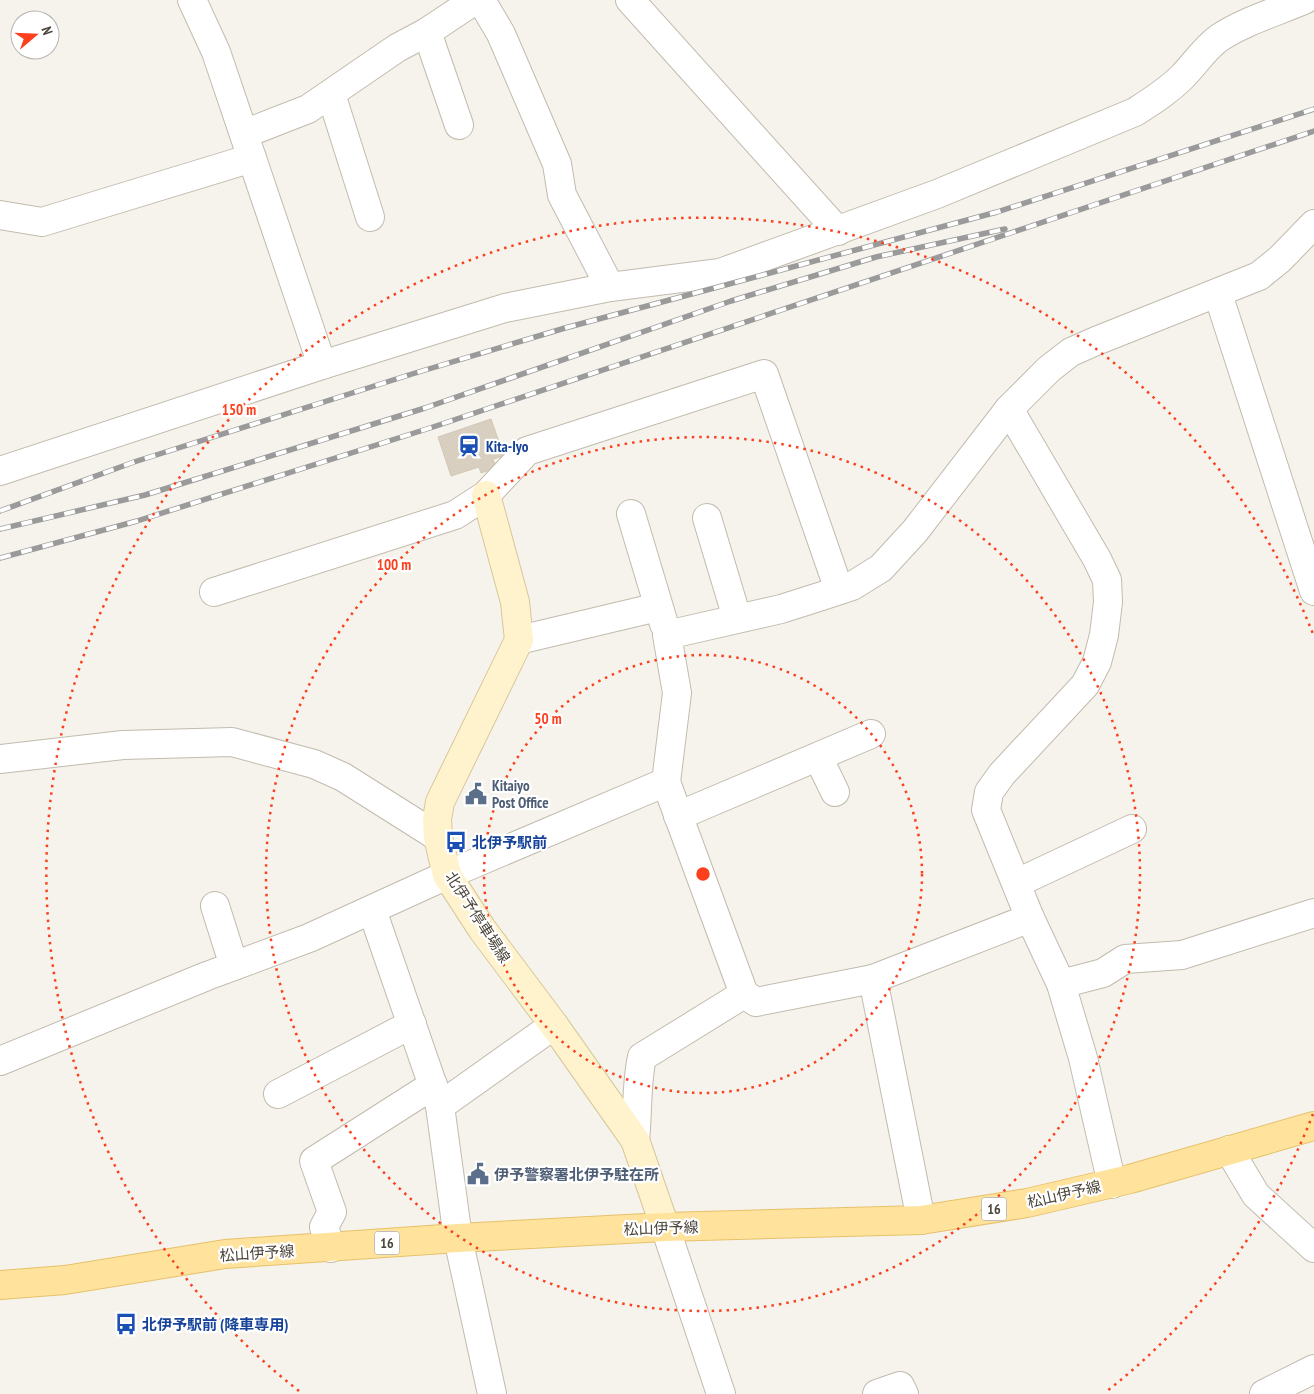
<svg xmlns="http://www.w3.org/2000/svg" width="1314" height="1394" font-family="'PT Sans Narrow','Noto Sans JP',sans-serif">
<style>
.building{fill:#d8cfc1;stroke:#d3c7b4}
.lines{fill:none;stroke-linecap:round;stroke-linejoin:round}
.street-casing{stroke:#c2bbae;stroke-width:30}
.secondary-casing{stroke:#d6c79b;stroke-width:30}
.primary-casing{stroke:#e6c16a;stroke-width:30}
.street{stroke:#fff;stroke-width:28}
.secondary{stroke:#fff3cd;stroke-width:28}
.primary{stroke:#ffe39c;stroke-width:28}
.rail-casing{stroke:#9a9a9a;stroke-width:5.5}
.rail{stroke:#fff;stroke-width:4;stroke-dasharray:11;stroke-linecap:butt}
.ring{fill:none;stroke:#fc3f1d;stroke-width:2.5;stroke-dasharray:2.5 5}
.labels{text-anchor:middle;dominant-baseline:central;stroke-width:4.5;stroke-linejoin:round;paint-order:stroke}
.shield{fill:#fff;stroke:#817c74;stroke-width:1}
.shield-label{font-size:14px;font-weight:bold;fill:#4b4439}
.transit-label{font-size:15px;font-weight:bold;fill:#164399;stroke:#fff;text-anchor:start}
.service-label{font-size:15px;font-weight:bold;fill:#4e5e75;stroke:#fff;text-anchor:start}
.street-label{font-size:15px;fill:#4b4439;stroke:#fff}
.centre{fill:#fc3f1d;stroke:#fff;stroke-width:2.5}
.ring-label{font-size:15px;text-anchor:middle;font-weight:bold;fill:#fc3f1d;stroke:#fff;stroke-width:4.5;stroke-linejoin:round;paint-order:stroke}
</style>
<rect width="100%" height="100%" fill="#f6f3ec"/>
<path class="building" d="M491 419 504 456 493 459 496 468 481 473 479 467 451 476 438 437Z"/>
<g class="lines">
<g class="street-casing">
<g id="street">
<path d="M192 0 216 52 322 365"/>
<path d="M481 0 501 34 557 164 562 195 610 287"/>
<path d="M630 0 838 231"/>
<path d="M427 32 459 125"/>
<path d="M331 94 370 217"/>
<path d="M244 134 308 109 397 48 427 32 475 0"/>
<path d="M0 215 42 222 252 158"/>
<path d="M1218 294 1314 591"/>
<path d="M1009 409 1097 559 1107 580 1108 602 1104 635 1097 662 1085 685 1002 774 989 792 986 810 1030 918 1061 984 1083 1058 1112 1184"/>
<path d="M0 471 322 365 505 308 610 287 720 273 937 194 1135 112C1152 101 1168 91 1182 77 1195 64 1204 49 1219 38 1245 21 1276 12 1304 0"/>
<path d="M631 514 664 624"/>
<path d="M707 518 737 618"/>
<path d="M214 592 455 515 486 495 527 451 764 374 839 590"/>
<path d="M519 640 658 607"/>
<path d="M818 757 835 792"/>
<path d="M0 759 123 745 232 742 314 764 343 777 438 837"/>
<path d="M666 782 744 994 756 1002 873 979 1030 918"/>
<path d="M678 816 871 734"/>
<path d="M1017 883 1132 829"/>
<path d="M215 906 234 966"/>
<path d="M372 910 440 1106 458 1238 492 1394"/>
<path d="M873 979 921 1220"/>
<path d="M1061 984 1103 973 1125 959 1182 955 1314 913"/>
<path d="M0 1061 207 976 309 938 447 875 666 782 677 693 667 635 781 609 822 596 852 586 881 568 915 531 1009 409 1049 369 1071 352 1096 341 1259 276 1280 259 1314 224"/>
<path d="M278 1094 412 1024"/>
<path d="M440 1106 554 1025"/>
<path d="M635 1140C638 1113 636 1084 642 1057L744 994"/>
<path d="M1229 1150 1256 1195 1314 1248"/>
<path d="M665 1227 721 1394"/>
<path d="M331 1248 324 1227 332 1212 314 1161 433 1085"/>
<path d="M877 1394 900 1386 904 1394"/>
<path d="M1264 1394 1314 1369"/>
</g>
</g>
<g class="secondary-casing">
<path id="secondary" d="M486 495 515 602 519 640 440 802 437 819 438 837 447 875 482 929 554 1025 635 1140 665 1227"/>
</g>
<g class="primary-casing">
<path id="primary" d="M0 1285 65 1280 225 1254 458 1238 665 1227 921 1220 1027 1203 1130 1179 1314 1126"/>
</g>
<use href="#street" class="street"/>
<use href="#secondary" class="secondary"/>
<use href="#primary" class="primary"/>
<g class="rail-casing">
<g id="rail">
<path d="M0 511 134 462 412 374 565 328 997 212 1314 109"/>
<path d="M0 529 145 495 425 408 731 301 876 257 1005 229"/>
<path d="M0 558 137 521 433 427 1314 131"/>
</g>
</g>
<use href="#rail" class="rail"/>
</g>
<g class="ring">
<circle cx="703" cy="874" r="219"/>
<circle cx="703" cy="874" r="437"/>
<path d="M1313 1114A656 656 0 0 1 1107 1391M299 1391A656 656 0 1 1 1313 634"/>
</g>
<defs>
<g id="station-bare" transform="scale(1.725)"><path d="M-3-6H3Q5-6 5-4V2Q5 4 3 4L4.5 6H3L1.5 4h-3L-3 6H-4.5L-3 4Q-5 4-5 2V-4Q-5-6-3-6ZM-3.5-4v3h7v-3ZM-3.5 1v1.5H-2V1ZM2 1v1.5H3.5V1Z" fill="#1a4fb4" stroke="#fff" stroke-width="2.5" paint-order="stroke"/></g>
<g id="civic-bare" transform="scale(1.725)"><path d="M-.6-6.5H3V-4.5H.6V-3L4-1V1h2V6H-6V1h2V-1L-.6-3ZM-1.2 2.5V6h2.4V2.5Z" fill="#5c6f8a" stroke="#fff" stroke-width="2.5" paint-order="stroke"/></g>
<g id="bus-bare" transform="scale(1.725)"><path d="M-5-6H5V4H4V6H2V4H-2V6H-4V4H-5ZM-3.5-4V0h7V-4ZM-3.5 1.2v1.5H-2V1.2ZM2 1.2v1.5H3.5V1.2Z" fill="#1a4fb4" stroke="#fff" stroke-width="2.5" paint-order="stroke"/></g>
</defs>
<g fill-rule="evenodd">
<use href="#station-bare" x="469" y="446"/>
<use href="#civic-bare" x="476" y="794"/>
<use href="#bus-bare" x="456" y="842"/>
<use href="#civic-bare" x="478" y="1174"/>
<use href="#bus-bare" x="126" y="1324"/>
</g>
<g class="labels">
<g class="shield">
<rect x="981.5" y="1197.5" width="25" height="23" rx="4"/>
<rect x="374.5" y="1231.5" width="25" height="23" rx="4"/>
</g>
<g class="shield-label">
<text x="994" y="1209">16</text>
<text x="387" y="1243">16</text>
</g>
<g class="transit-label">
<text x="486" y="446">Kita-Iyo</text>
<text x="472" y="842">北伊予駅前</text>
<text x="142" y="1324">北伊予駅前 (降車専用)</text>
</g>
<g class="service-label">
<text x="492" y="785">Kitaiyo<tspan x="492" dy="17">Post Office</tspan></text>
<text x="494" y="1174">伊予警察署北伊予駐在所</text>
</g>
<g class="street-label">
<text transform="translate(478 917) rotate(57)">北伊予停車場線</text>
<text transform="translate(1064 1194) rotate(-13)">松山伊予線</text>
<text transform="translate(661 1228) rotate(-2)">松山伊予線</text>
<text transform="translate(257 1253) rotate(-4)">松山伊予線</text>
</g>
</g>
<circle cx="703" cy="874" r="8" class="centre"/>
<g class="ring-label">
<text x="239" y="415">150 m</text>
<text x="394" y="570">100 m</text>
<text x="548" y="724">50 m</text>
</g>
<g transform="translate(35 35) rotate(71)"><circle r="24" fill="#ffffff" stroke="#b7b4b0"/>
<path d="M0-4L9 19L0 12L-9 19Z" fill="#fc3f1d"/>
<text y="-8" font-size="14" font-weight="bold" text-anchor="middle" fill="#4b4439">N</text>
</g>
</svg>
